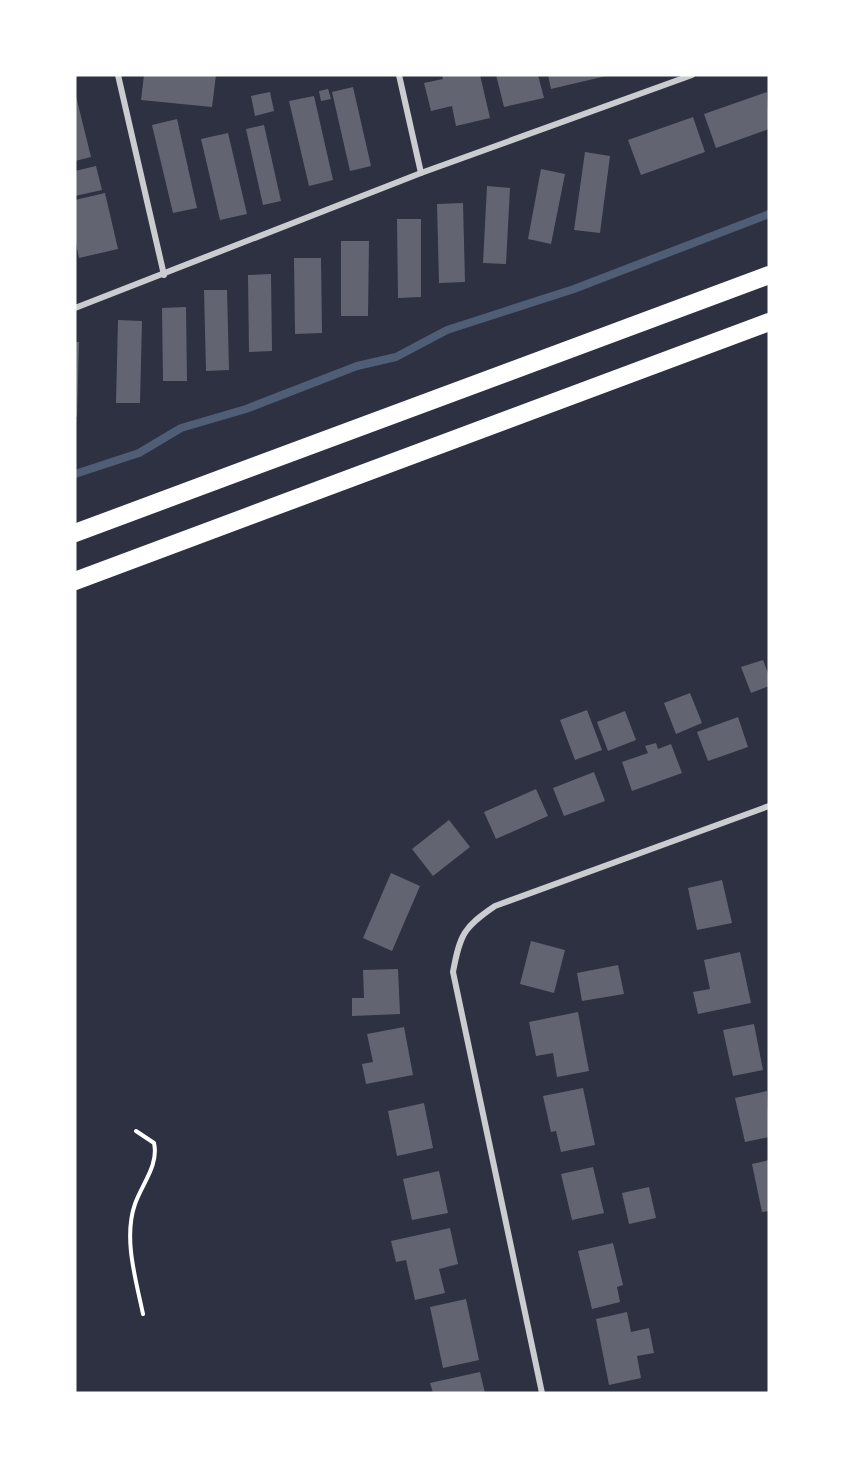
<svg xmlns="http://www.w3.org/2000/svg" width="844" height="1468" font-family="'IBM Plex Sans',sans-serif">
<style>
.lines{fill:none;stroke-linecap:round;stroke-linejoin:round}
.stream{stroke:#4f5d75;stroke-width:8}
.building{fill:#626471}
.path{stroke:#fff;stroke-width:4}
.minor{stroke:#caccd0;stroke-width:6}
.motorway{stroke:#fff;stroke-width:18}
</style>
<rect width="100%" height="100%" fill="#2d3142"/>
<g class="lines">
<path class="stream" d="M75 474 139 453 181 428 246 409 357 366 396 357 447 330 574 289 769 214"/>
</g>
<g class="building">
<path d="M144 75H216L212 107 141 100Z"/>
<path d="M442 75H480L490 118 456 126 452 106 431 111 424 83 443 79Z"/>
<path d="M496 75H538L544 98 504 107Z"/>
<path d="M548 75H606V76L551 89Z"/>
<path d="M353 87 371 166 350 171 332 92Z"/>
<path d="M328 89 331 99 321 101 319 91Z"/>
<path d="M75 92 91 157 75 161Z"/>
<path d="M270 92 274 111 255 116 251 96Z"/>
<path d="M767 92 769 129 716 148 704 114Z"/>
<path d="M314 96 333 180 309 186 289 101Z"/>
<path d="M693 117 705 152 641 175 628 140Z"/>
<path d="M177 119 197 208 173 213 152 125Z"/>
<path d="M264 125 281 201 263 205 246 129Z"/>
<path d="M228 133 247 214 220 220 201 139Z"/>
<path d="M585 152 610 156 600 233 574 230Z"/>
<path d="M96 166 102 190 75 196V171Z"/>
<path d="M541 169 565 174 551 244 528 239Z"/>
<path d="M487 186 510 188 506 264 483 263Z"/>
<path d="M105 193 118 249 79 258 75 239V200Z"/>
<path d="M463 203 465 282 439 283 437 204Z"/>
<path d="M397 219H421V297L398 298Z"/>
<path d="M341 241H369L368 316H341Z"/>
<path d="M294 258H321L322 333 295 334Z"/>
<path d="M271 274 272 351 249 352 248 275Z"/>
<path d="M204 290H227L229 370 206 371Z"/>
<path d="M186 307 187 381H163L162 308Z"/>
<path d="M118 320 142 321 140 403H116Z"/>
<path d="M75 342H79L77 417H75Z"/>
<path d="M763 660 769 676V686L751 693 741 667Z"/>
<path d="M690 693 702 723 676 734 664 703Z"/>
<path d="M587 710 602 750 575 760 560 720Z"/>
<path d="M625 711 636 740 608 751 597 722Z"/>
<path d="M738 717 748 747 708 761 697 732Z"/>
<path d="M656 743 658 749 671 744 682 773 632 791 622 762 648 753 645 746Z"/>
<path d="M594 772 605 801 564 816 553 788Z"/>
<path d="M536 789 548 816 496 839 484 812Z"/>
<path d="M449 820 470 847 433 876 412 849Z"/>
<path d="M391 873 420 886 392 951 363 938Z"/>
<path d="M722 880 732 923 697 930 688 888Z"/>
<path d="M531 941 565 950 554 993 520 984Z"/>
<path d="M740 952 751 1003 698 1014 693 992 710 989 704 960Z"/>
<path d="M618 965 624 994 582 1001 577 973Z"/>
<path d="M398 969 400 1014 352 1016V998H364L363 970Z"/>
<path d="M578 1012 589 1071 557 1077 553 1053 536 1056 529 1022Z"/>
<path d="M754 1024 763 1070 733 1076 723 1030Z"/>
<path d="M404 1027 413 1075 366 1084 362 1064 373 1062 367 1034Z"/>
<path d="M583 1088 595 1145 561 1152 556 1131 551 1132 543 1096Z"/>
<path d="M767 1091 769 1137 745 1142 735 1098Z"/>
<path d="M424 1103 433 1148 397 1156 388 1111Z"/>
<path d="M769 1160V1211L762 1212 752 1164Z"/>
<path d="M593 1167 604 1213 572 1220 561 1174Z"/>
<path d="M439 1171 448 1213 412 1220 403 1179Z"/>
<path d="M649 1187 656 1218 629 1224 622 1193Z"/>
<path d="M450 1228 458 1264 439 1269 445 1293 415 1300 406 1260 396 1262 391 1241Z"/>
<path d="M613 1243 623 1285 617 1287 620 1302 592 1309 578 1251Z"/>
<path d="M466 1299 479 1360 443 1368 430 1307Z"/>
<path d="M627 1312 631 1332 649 1328 654 1353 637 1356 641 1378 609 1385 596 1319Z"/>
<path d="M480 1372 485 1393H433L430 1383Z"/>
</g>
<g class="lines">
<path class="path" d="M136 1131 154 1143C159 1165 142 1184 135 1204 123 1238 136 1280 143 1314"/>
<g class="minor">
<path d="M118 75 164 275"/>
<path d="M399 75 421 173"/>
<path d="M75 308 421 173 692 75"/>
<path d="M542 1393 453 972C460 934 464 927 495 906L769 806"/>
</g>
<g class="motorway">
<path d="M75 533 769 275"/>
<path d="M75 581 769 322"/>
</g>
</g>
<rect width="844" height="1468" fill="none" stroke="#ffffff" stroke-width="153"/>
</svg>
